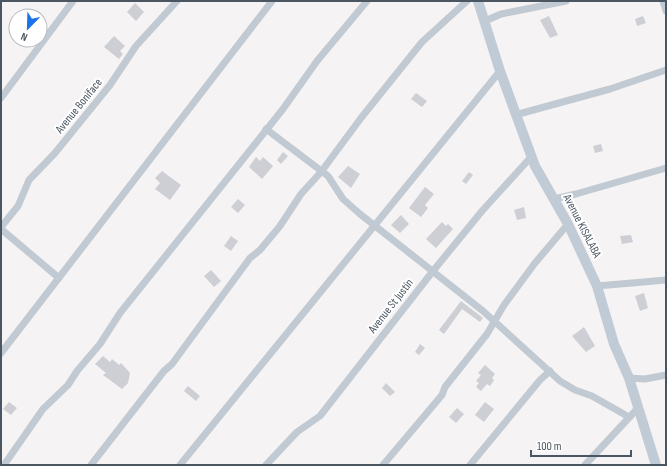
<svg xmlns="http://www.w3.org/2000/svg" width="667" height="466" font-family="'Sofia Sans Condensed',sans-serif">
<style>
.building{fill:#cdcfd5}
.lines{fill:none;stroke-linecap:round;stroke-linejoin:round}
.street{stroke:#c1cad2;stroke-width:7}
.secondary{stroke:#c1cbd6;stroke-width:10}
.labels{text-anchor:middle;dominant-baseline:central;stroke-width:4;stroke-linejoin:round;paint-order:stroke}
.street-label{font-size:12px;fill:#4a5661;stroke:#fff}
</style>
<rect width="100%" height="100%" fill="#f5f3f3"/>
<g class="building">
<path d="M135 3 144 12 136 21 127 12Z"/>
<path d="M549 16 558 35 550 38 540 20Z"/>
<path d="M643 16 646 23 637 26 635 19Z"/>
<path d="M114 36 125 46 120 51 123 54 119 59 104 47Z"/>
<path d="M416 93 427 101 422 107 411 99Z"/>
<path d="M601 144 603 151 595 153 593 146Z"/>
<path d="M283 152 288 156 281 164 277 160Z"/>
<path d="M256 157 260 161 263 157 273 166 262 179 249 167Z"/>
<path d="M348 166 360 174 351 188 338 177Z"/>
<path d="M162 171 181 185 170 200 155 189 160 183 155 178Z"/>
<path d="M469 172 473 175 466 184 462 181Z"/>
<path d="M425 187 434 194 425 205 428 208 421 217 409 208Z"/>
<path d="M238 199 245 205 238 213 231 207Z"/>
<path d="M524 207 526 218 517 220 514 210Z"/>
<path d="M401 215 409 224 400 233 391 225Z"/>
<path d="M442 222 446 226 448 224 453 229 436 248 426 239Z"/>
<path d="M631 235 633 242 622 244 620 236Z"/>
<path d="M231 236 238 241 231 251 224 246Z"/>
<path d="M211 270 221 281 214 287 204 276Z"/>
<path d="M644 293 648 308 640 311 635 296Z"/>
<path d="M461 301 483 318 480 322 462 309 444 334 439 330Z"/>
<path d="M584 327 595 346 586 352 572 336Z"/>
<path d="M420 344 425 348 419 355 415 352Z"/>
<path d="M103 356 110 362 112 359 119 365 121 363 130 373 128 383 122 389 103 375 106 373 95 364Z"/>
<path d="M485 365 495 374 492 378 494 380 490 386 487 384 481 391 476 387 479 383 476 381 481 375 478 373Z"/>
<path d="M386 383 395 392 390 396 382 388Z"/>
<path d="M188 386 200 396 196 401 184 391Z"/>
<path d="M9 402 17 408 11 415 3 409Z"/>
<path d="M485 402 494 409 484 422 475 415Z"/>
<path d="M457 408 464 414 456 423 449 417Z"/>
</g>
<g class="lines">
<g class="street">
<path d="M663 1 666 11"/>
<path d="M485 21 501 14 566 1"/>
<path d="M1 98 73 1"/>
<path d="M515 115 610 89 666 70"/>
<path d="M266 129 328 176 343 199 360 214 483 311 560 381 575 390 592 396 629 417"/>
<path d="M554 199 576 194 666 168"/>
<path d="M1 227 18 206 29 180 55 153 110 85 136 46 177 1"/>
<path d="M1 229 59 278"/>
<path d="M597 286 666 280"/>
<path d="M1 353 272 1"/>
<path d="M629 378 645 379 666 375"/>
<path d="M4 465 43 409 68 385 77 371 100 344 120 313 283 109 317 61 367 1"/>
<path d="M91 465 164 371 172 364 250 258 260 250 280 226 301 194 321 172 361 118 422 42 467 1"/>
<path d="M180 465 500 71"/>
<path d="M266 465 297 432 320 416 433 271 482 211 531 157"/>
<path d="M383 465 442 395 445 387 487 334 504 305 535 263 568 224"/>
<path d="M470 465 540 380 550 371"/>
<path d="M585 465 638 408"/>
</g>
<path class="secondary" d="M478 1 500 71 535 166 568 224 597 286 614 344 629 378 656 465"/>
</g>
<g class="labels">
<g class="street-label">
<text transform="translate(79 106) rotate(-51)">Avenue Boniface</text>
<text transform="translate(582 226) rotate(63)">Avenue KISALABA</text>
<text transform="translate(391 306) rotate(-52)">Avenue St Justin</text>
</g>
</g>
<rect width="667" height="466" fill="none" stroke="#4a5661" stroke-width="4"/>
<g transform="translate(28 28) rotate(203)"><circle r="19" fill="#ffffff" stroke="#b7bbc0"/>
<path d="M0-3L7 15L0 10L-7 15Z" fill="#1a73e8"/>
<text y="-6" font-size="11" font-weight="bold" text-anchor="middle" fill="#4a5661">N</text>
</g>
<path d="M531 450v6h100v-6" fill="none" stroke="#4a5661" stroke-width="2"/>
<text x="537" y="450" font-size="12" fill="#4a5661" stroke="#ffffff" stroke-width="3" paint-order="stroke">100 m</text>
</svg>
